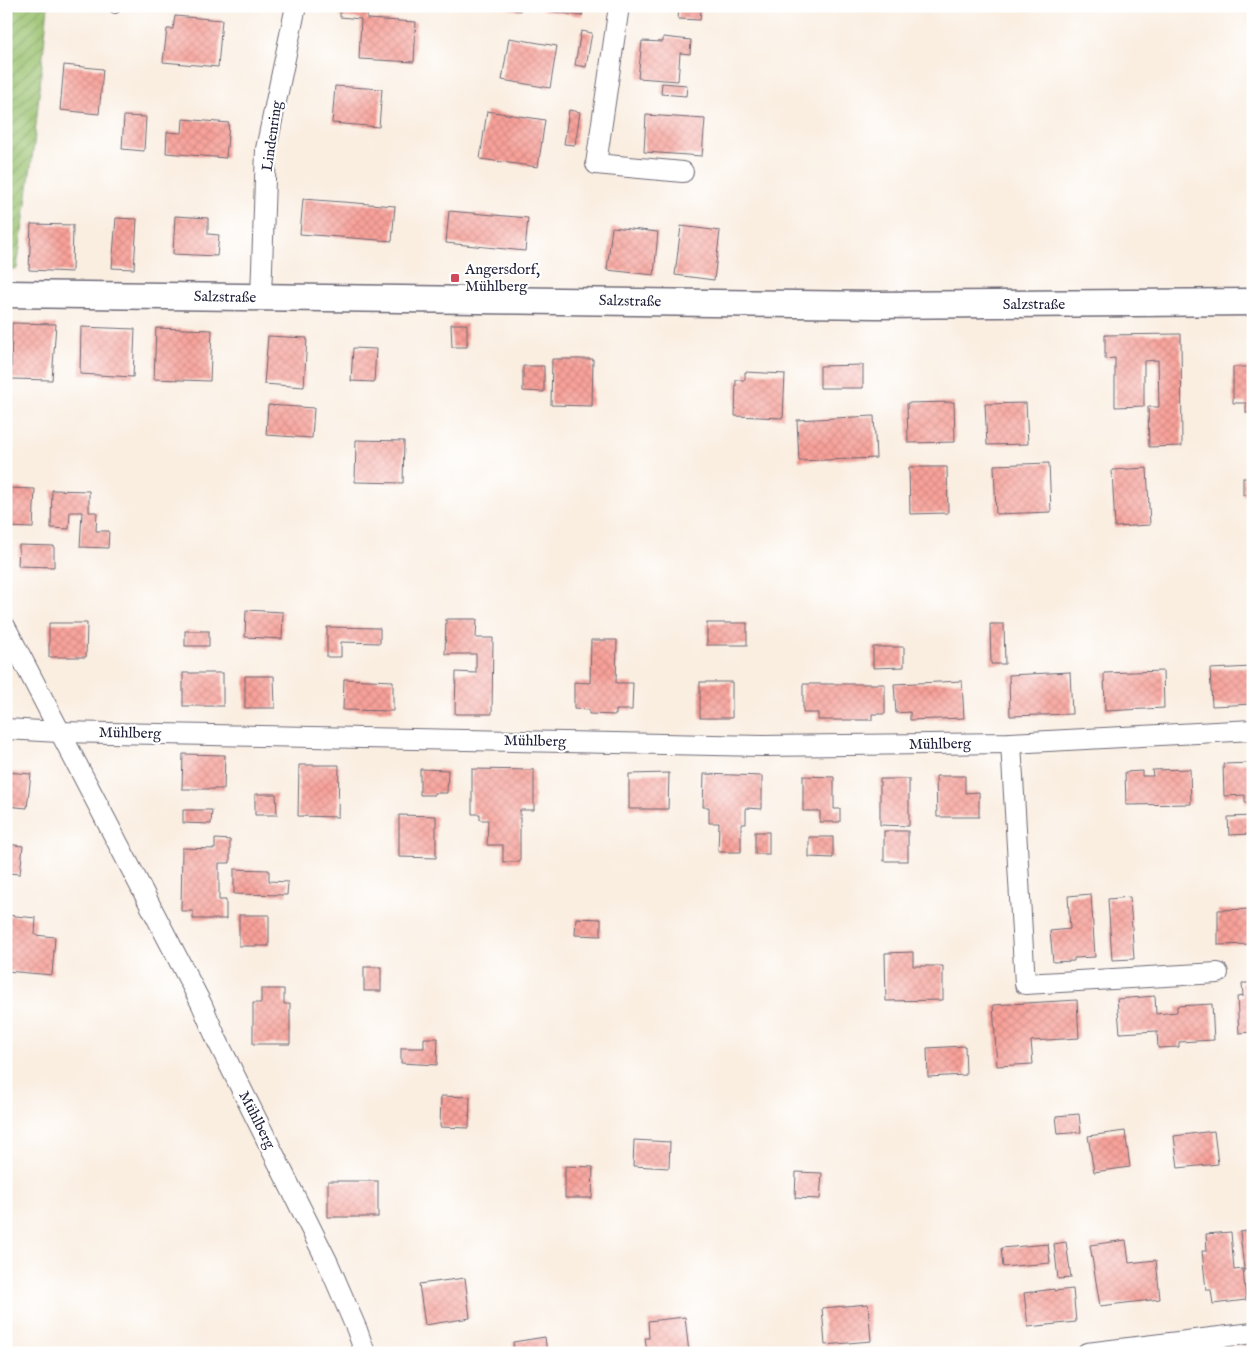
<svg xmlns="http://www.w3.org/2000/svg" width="1259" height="1359" font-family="'IM FELL English',serif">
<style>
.garden{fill:url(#garden-furrows);stroke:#5e7254}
.building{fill:url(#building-cross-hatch)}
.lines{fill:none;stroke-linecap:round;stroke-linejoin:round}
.service-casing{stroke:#6e6975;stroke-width:12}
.minor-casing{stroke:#6e6975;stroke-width:22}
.tertiary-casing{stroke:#6e6975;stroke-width:29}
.service{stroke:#fff;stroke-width:10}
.minor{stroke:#fff;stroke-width:20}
.tertiary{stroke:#fff;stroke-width:26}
.poi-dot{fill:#d1495b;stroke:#fff;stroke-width:2}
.labels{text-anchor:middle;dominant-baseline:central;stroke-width:4.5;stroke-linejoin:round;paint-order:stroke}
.street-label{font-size:15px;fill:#22223b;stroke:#fff}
.poi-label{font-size:15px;fill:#22223b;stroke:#fff;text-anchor:start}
</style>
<defs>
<pattern id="garden-furrows" width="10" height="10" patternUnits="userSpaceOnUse" patternTransform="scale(1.25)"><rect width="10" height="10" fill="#99c16d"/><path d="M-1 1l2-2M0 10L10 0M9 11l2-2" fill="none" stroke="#7c9c5b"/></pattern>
<pattern id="building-cross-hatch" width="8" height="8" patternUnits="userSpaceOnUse" patternTransform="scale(1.25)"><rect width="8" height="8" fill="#f8a199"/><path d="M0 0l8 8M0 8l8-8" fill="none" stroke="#d48a85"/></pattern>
</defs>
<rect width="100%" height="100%" fill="#fff"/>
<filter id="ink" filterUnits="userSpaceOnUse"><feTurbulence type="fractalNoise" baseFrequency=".02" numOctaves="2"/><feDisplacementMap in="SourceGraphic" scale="10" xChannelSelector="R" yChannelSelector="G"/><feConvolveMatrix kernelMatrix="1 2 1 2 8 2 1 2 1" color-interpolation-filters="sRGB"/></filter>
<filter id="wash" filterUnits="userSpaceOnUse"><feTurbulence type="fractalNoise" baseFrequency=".0096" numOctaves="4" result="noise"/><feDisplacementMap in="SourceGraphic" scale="20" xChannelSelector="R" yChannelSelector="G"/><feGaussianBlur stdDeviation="1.12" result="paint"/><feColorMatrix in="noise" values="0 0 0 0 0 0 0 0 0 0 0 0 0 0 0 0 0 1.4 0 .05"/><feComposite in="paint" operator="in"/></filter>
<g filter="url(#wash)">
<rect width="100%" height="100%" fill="#faeee1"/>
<path class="garden" d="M6 6H48L34 144 17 269H6Z"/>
<g id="blocks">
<g class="building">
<path d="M340 6H368L367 19 416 22 414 62 359 59 361 19 340 17Z"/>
<path d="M497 6H521L520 11Z"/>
<path d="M542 6H584L582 16 542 10Z"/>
<path d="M679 8 701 10 700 20 678 19Z"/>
<path d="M175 16 222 20 218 67 163 62 167 29H173Z"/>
<path d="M581 31 592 33 586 67 575 65Z"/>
<path d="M663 37 691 40 690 54 680 53 678 81 638 78 642 41 663 42Z"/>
<path d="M509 38 557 46 550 88 502 80Z"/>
<path d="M64 65 103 69 99 114 60 110Z"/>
<path d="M662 83 687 85 686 96 661 94Z"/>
<path d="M335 86 382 89 379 127 332 123Z"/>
<path d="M569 110 580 112 575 145 564 144Z"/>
<path d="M487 111 545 120 538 167 480 159Z"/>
<path d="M646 115 705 119 702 156 644 152Z"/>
<path d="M124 116 146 117 144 151 122 149Z"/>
<path d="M183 119 229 123 226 158 166 153 167 132 182 133Z"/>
<path d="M303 199 395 206 392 241 300 234Z"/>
<path d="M449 211 528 218 525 251 446 243Z"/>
<path d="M175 216 208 218V234L219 235 217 256 173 254Z"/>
<path d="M116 218 137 219 134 269 112 268Z"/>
<path d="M31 224 73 225 72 272 29 270Z"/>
<path d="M681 226 720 231 714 280 675 275Z"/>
<path d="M612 227 658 232 654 275 607 270Z"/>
<path d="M12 323 56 324 52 380 11 379Z"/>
<path d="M451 324H467V347H452Z"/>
<path d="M81 327 135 329 133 377 80 374Z"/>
<path d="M156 328 212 330 210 381 154 379Z"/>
<path d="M1181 334 1182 446 1149 447 1148 407H1159L1158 360 1144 361V406L1115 407V358L1105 359V335Z"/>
<path d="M268 336 307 338 304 387 264 384Z"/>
<path d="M353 348 376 349 374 382 351 381Z"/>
<path d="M552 359H593L592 406 551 405Z"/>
<path d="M863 365V388H820V366Z"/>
<path d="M523 366H544V392L523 391Z"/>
<path d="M1233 367H1253V413H1246V403H1233Z"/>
<path d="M745 372 785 374 783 418 735 416 736 380H745Z"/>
<path d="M954 402 955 442 908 443 907 403Z"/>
<path d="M1026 403 1028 444 987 445 985 404Z"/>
<path d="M268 405 314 408 312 438 266 435Z"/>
<path d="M874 416 876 458 799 461 797 420Z"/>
<path d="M356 440 404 441 403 483 355 482Z"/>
<path d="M1049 463 1051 512 996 514 994 465Z"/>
<path d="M909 467H947L948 513 910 514Z"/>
<path d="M1147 468 1150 525 1115 527 1112 470Z"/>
<rect x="1243" y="478" width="10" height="17"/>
<path d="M6 488 35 489 33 528 7 527Z"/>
<path d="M52 490 89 491V512H97L96 531H109L108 548 80 547 82 512H70L69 529 51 528Z"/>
<path d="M19 545 54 546V567L18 566Z"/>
<path d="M246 610 283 612 282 639 245 637Z"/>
<path d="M446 619H477L476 638H493L492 714H455L456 672 476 673V654H445Z"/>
<path d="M49 623H87L86 657H49Z"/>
<rect x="707" y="623" width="40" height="22"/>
<path d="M990 624H1004L1005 664H991Z"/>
<path d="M327 627 380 628V643L341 642V657H327Z"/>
<rect x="185" y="631" width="24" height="15"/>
<path d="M591 640H617L616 683H633L632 710H616V715L589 714V710L574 709V682L590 683Z"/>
<path d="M873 647H904V667L873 668Z"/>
<path d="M1253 667V704L1212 706 1210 669Z"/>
<path d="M1163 671 1164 708 1105 711 1104 673Z"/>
<path d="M1070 672 1072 714 1010 716 1009 675Z"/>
<rect x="183" y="673" width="40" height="33"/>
<path d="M245 676H274L275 708H245Z"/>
<path d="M344 679 393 681V711L343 710Z"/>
<path d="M962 681 964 718 910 720V712L896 713 894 684Z"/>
<rect x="700" y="682" width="32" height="36"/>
<path d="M803 684H885V714H872V720H818V713H803Z"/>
<path d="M183 754 225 755 224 789H182Z"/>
<path d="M1253 763V802L1245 803V795L1224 796 1223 764Z"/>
<path d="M299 765H339L338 817 298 816Z"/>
<path d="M420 769 448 770 447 793H434V795H420Z"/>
<path d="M472 769 534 770V810H520V862H503V845H487L488 820H480V814H472Z"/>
<path d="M1190 769 1191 804 1126 805 1125 772 1142 771V776H1153L1152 770Z"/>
<path d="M6 772 31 774 27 808 6 806Z"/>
<path d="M669 773 668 809H629V774Z"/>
<path d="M704 774 762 776V809L746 808V824H741V852H718L719 823H709V807H703Z"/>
<path d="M803 776 834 777V809H840V822H820V811H803Z"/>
<path d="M936 776H965V793L979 792V817H937Z"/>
<path d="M880 779H909V826L880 825Z"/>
<path d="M255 794H276L277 815H255Z"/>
<path d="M183 810H212L211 824 183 823Z"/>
<path d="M399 815 436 816V858L399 857Z"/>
<path d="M1253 816V834L1229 835 1228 817Z"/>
<rect x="884" y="831" width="24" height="30"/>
<rect x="755" y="832" width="14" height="22"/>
<path d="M809 837H833V858L809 857Z"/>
<path d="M215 839 230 840V863H219V900H226V919H193V911H181L182 848 215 849Z"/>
<path d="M6 844 23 846 20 874 6 873Z"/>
<path d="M234 869 269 870V881L288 882 287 895 234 894Z"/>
<path d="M1091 894 1095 957 1074 958V961L1053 962 1050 931 1070 929 1068 896Z"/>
<path d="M1130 897 1134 959 1112 960 1108 899Z"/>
<path d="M1253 909V944L1218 945V910Z"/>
<path d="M6 915 36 918 35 935 55 937 52 975 6 971Z"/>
<rect x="239" y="915" width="30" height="31"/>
<path d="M576 918 601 919V936L575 935Z"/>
<path d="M913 952V966H943V1000L886 1001 885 953Z"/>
<rect x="364" y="967" width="17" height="24"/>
<path d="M1242 983H1253V1032L1239 1033 1237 997 1243 996Z"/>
<path d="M261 989H284V1004H290V1044H253V1003H261Z"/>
<path d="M1155 996 1156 1014 1177 1012V1006L1212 1004 1214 1040 1179 1042V1047L1158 1048 1157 1031 1120 1033 1117 999Z"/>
<path d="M1077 1000 1079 1038 1031 1041 1033 1064 997 1066 993 1005Z"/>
<path d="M424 1038H438L437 1065 401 1063V1048H424Z"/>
<path d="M965 1046 966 1075 928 1077 927 1048Z"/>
<path d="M441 1096 470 1097 469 1128 440 1127Z"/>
<path d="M1079 1114 1081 1132 1058 1134 1056 1116Z"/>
<path d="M1125 1131 1130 1167 1094 1172 1088 1136Z"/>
<path d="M1214 1131 1218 1164 1178 1168 1174 1136Z"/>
<path d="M634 1140 670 1142 669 1168 633 1166Z"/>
<path d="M565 1166 593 1167 592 1198H565Z"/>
<path d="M796 1172 822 1173 820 1199 795 1198Z"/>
<rect x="328" y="1181" width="50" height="36"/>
<path d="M1253 1230V1269L1244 1270 1240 1232Z"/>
<path d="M1231 1232 1234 1270 1243 1269 1246 1300 1213 1304 1211 1290H1206L1202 1251H1207L1206 1234Z"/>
<path d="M1126 1240 1129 1263 1156 1260 1160 1299 1100 1306 1090 1245Z"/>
<path d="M1066 1242 1071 1278 1058 1279 1054 1244Z"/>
<path d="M1048 1244 1050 1263 1003 1267 1001 1248Z"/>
<path d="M465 1278 470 1318 425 1325 419 1284Z"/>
<path d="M1054 1289V1291L1073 1289 1076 1322 1028 1327 1024 1293Z"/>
<path d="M868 1304 871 1341 825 1345 822 1308Z"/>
<path d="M685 1317 689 1353H647L645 1338H649L648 1321Z"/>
<path d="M545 1337 547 1353H514L513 1342Z"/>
</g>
</g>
</g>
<g filter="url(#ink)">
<use href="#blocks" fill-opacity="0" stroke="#6e6975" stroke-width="1"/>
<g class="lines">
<g class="service-casing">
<path id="service" d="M115 8 116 6"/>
</g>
<g class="minor-casing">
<g id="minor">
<path d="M619 6 596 164 683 172"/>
<path d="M261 298 266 149 296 6"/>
<path d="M6 628 202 1005 217 1040 328 1263 357 1330 365 1353"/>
<path d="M6 729 59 732 763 746 1011 743 1253 730"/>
<path d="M1011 743 1025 984 1218 973"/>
<path d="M1087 1353 1253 1333"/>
</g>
</g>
<g class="tertiary-casing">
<path id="tertiary" d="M6 294 877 305 1253 302"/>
</g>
<use href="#service" class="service"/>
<use href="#minor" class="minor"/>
<use href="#tertiary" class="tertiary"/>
</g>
</g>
<rect class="poi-dot" x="450" y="273" width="10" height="10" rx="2.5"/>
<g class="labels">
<g class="street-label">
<text transform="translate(272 136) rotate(-82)">Lindenring</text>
<text transform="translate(225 297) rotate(1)">Salzstraße</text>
<text transform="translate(630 301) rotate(1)">Salzstraße</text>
<text x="1034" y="304">Salzstraße</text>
<text transform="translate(130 733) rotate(1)">Mühlberg</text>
<text transform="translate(535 741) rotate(1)">Mühlberg</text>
<text transform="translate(940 744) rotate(-1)">Mühlberg</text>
<text transform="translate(257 1120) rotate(63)">Mühlberg</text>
</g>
<g class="poi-label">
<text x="465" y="269">Angersdorf,<tspan x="465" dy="17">Mühlberg</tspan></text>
</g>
</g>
<rect width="1259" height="1359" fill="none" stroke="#fff" stroke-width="25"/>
</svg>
